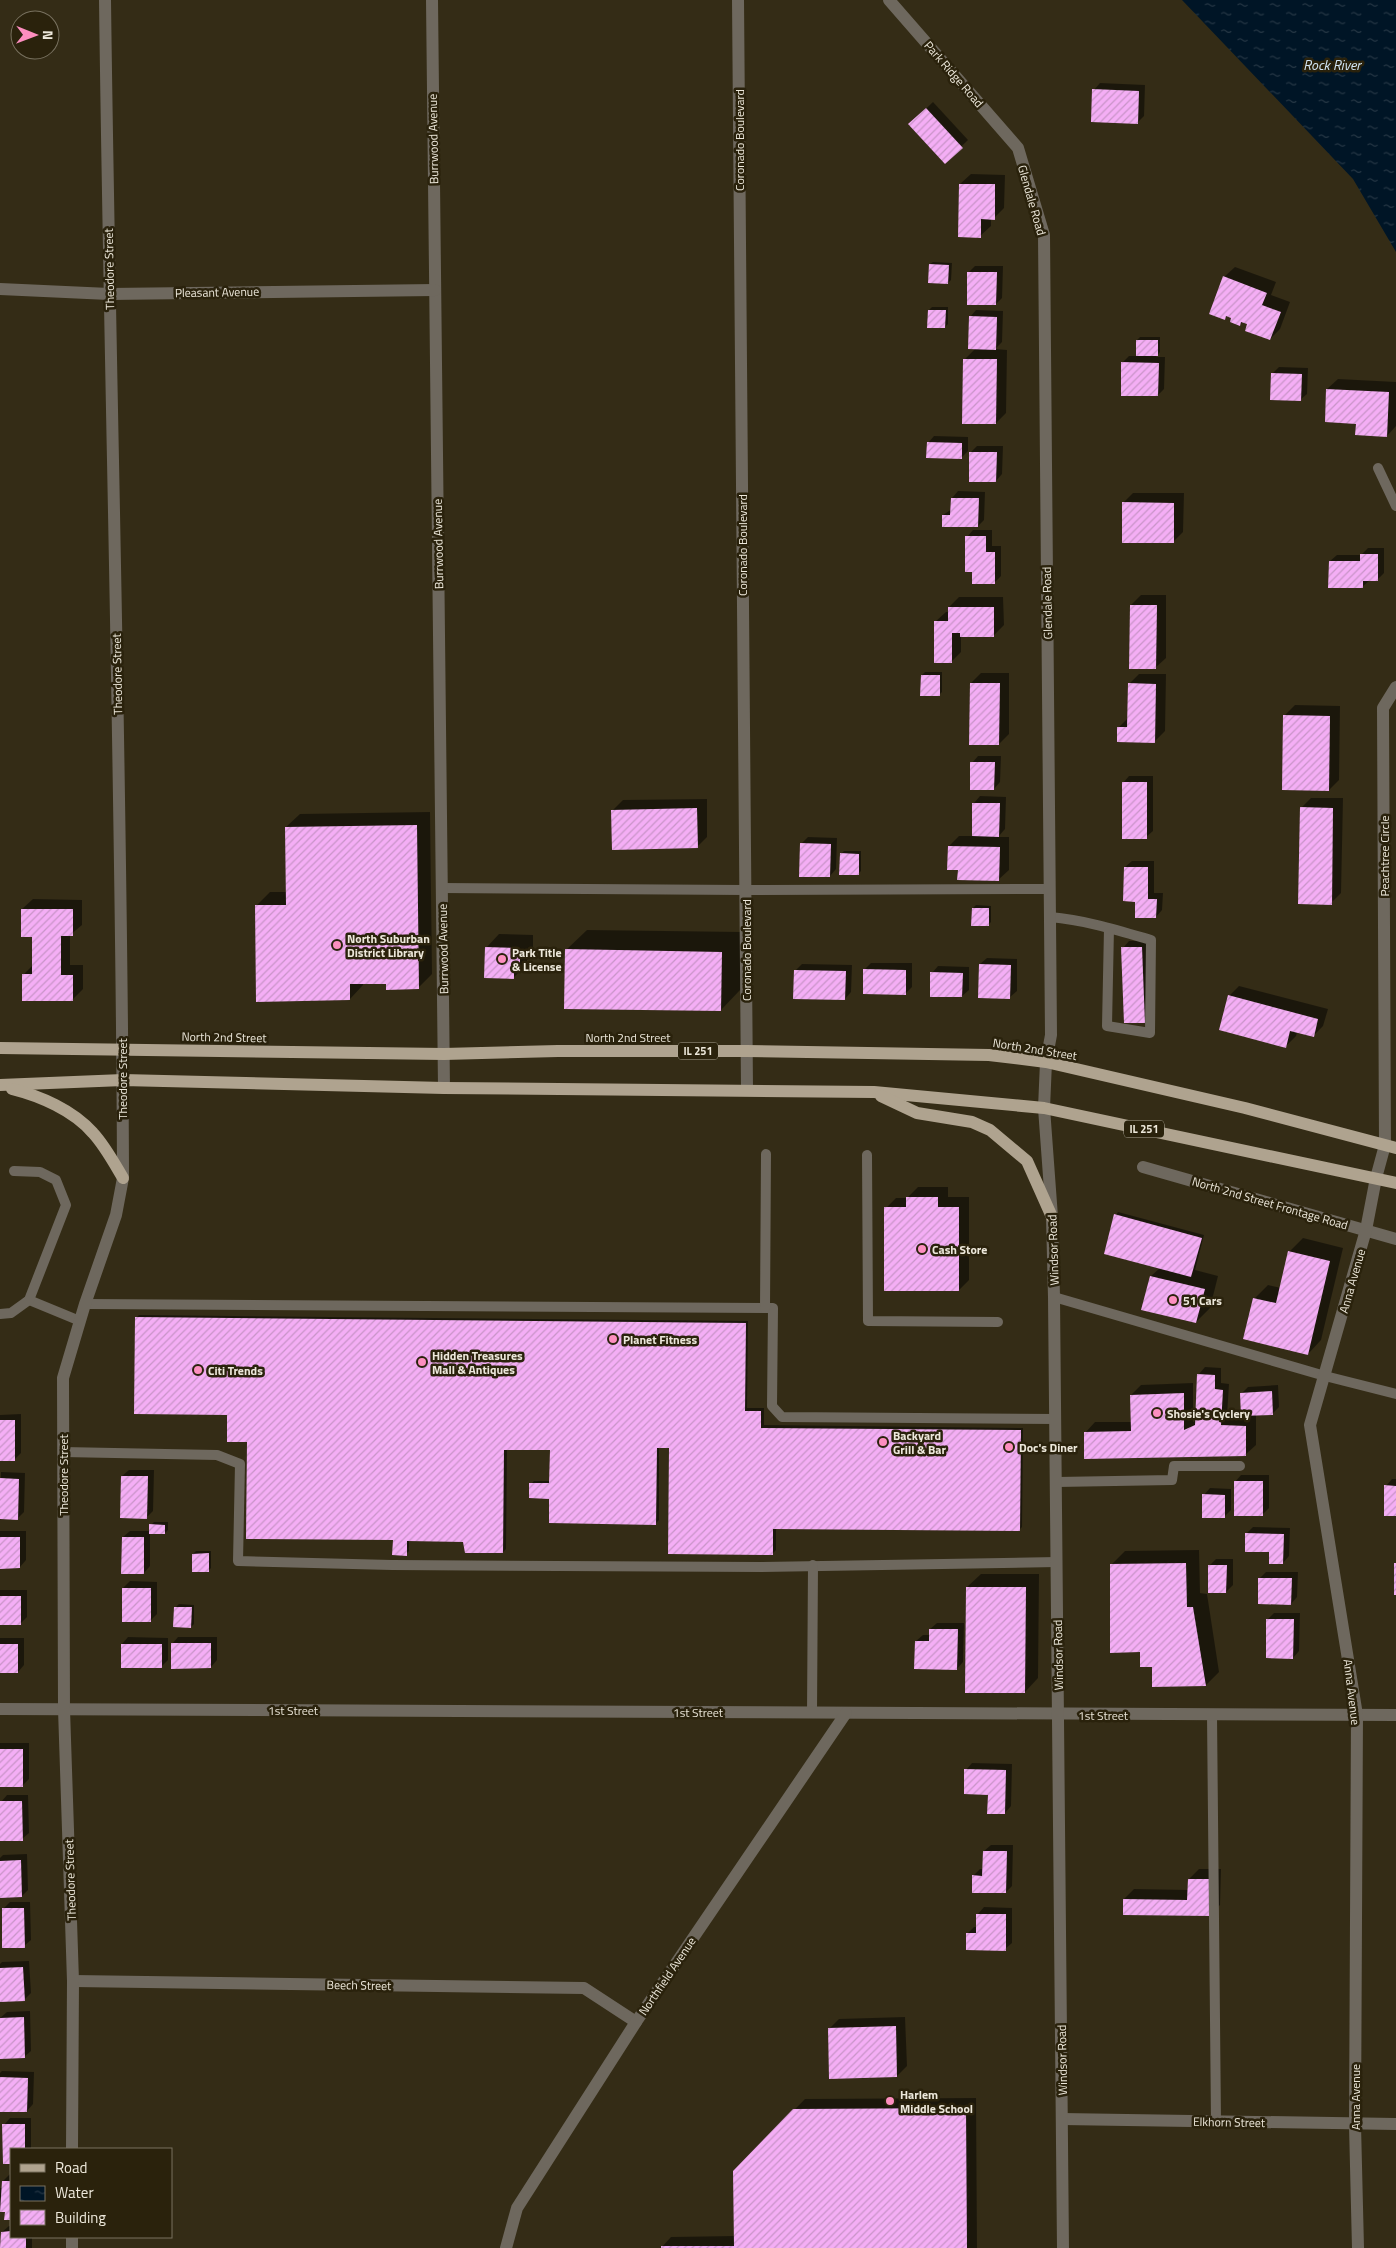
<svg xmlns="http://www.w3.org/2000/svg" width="1396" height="2248" font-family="'Titillium Web',sans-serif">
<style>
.water{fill:url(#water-ripples)}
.shadow{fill:#0007}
.building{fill:url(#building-hatch)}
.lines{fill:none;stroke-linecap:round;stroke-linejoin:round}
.service{stroke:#6e685e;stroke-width:10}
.minor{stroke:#6e685e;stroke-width:12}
.tertiary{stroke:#6e685e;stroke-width:12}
.primary{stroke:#afa38f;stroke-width:12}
.poi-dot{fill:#fd8ebf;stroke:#2a220c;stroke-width:2}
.labels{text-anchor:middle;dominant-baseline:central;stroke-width:5;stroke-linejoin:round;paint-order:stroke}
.shield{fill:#2a220c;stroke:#b2ad9d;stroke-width:1}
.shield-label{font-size:11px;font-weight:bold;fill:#ede8db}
.street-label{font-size:12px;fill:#ede8db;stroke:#2a220c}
.poi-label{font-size:12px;font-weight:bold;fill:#ede8db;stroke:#2a220c;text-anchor:start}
.water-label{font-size:14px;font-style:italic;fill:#d2e6f6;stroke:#2a220c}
</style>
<defs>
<pattern id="water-ripples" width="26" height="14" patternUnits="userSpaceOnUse" patternTransform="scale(1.25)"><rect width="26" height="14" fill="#001526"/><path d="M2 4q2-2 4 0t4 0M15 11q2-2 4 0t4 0" fill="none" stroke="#263745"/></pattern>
<pattern id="building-hatch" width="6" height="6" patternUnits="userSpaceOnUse" patternTransform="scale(1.25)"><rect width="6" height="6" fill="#f4aef5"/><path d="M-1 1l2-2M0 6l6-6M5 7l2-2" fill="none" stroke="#c994c8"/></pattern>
</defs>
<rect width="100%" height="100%" fill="#342c16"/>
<path class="water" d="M1182 0H1396V252L1353 179Z"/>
<g class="shadow">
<path d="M1100 83 1145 85 1144 116 1137 123 1094 90Z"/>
<path d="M933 102 968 140 945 162 910 124Z"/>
<path d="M971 174 1005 175 1004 208 994 218H991V226L980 236 960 184Z"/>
<path d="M933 262 952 263 951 280 948 283 930 264Z"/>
<path d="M975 266H1003L1002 298 996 304 969 272Z"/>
<path d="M1235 267 1276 282 1271 295 1290 302 1280 329 1270 339 1249 324 1243 321 1240 325 1233 318 1227 316 1224 318V277Z"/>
<path d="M932 307H948V324L945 327 929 310Z"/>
<path d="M976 310 1003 311 1002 342 995 349 1007 350 1006 413 996 423 965 359 976 348 970 317Z"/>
<path d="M1140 337H1160V352L1156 357H1165L1164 389 1158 395 1122 363 1129 356H1137V340Z"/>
<path d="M1279 367 1308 368 1307 394 1300 400 1272 374Z"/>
<path d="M1338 379 1396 382V426L1387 436 1357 423 1327 389Z"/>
<path d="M934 436 968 437V451L961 458 928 443Z"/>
<path d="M977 446H1003L1002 474 996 481 971 452Z"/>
<path d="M958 491 985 492 984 520 978 526 943 515 952 509V498Z"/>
<path d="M1133 493H1184L1183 532 1173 542 1123 503Z"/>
<path d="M973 530H992V546H1001V576L995 582 973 571 967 537Z"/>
<path d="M1368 548H1384V573L1377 580 1369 581 1362 587 1330 561 1337 555H1361Z"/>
<path d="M1141 595H1166V658L1155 668 1131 605Z"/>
<path d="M959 597H1003L1004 625 993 636H961V652L951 662 935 622 946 612H949V607Z"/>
<path d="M925 672H942V692L939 695 922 675Z"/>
<path d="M981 673H1009V734L999 744 971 683Z"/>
<path d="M1139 674H1166L1165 731 1154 742 1118 728 1129 717V684Z"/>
<path d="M1295 705 1340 706 1339 780 1329 790 1285 715Z"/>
<path d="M978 756H1001L1000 782 994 789 972 763Z"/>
<path d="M1129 776H1153V831L1146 837 1123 783Z"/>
<path d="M980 796 1006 797 1005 829 998 837H1009V870L998 880 959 869 949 846 959 836H973L974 803Z"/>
<path d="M1311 798H1343L1341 893 1331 903 1301 808Z"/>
<path d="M707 799V837L697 847 613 810 623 800Z"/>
<path d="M430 812 432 974 418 988 387 983H363V985L350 999 256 906 270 892H287L286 827 300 814Z"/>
<path d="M808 837 837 838 836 869 830 876 801 844Z"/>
<path d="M844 851H861V871L858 874 841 854Z"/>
<path d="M1132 861H1154V893H1163L1162 910 1156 917 1136 900 1125 867Z"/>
<path d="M33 899 82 900V925L70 935V965H83V989L73 999 23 975 33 965V936L22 909Z"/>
<path d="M976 905 991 906V922L988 925 973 908Z"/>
<path d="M587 930 742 932 741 989 721 1010 566 950Z"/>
<path d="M499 934 533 935V954L527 960V964L513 978 486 948Z"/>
<path d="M1129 941H1148L1151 1015 1144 1021 1123 948Z"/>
<path d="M987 958 1017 959V991L1010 997 980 964Z"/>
<path d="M871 963H912V987L905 994 865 969Z"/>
<path d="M802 964 852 965 851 992 845 999 795 971Z"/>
<path d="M938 966 969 967V990L962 996 932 973Z"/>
<path d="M1239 986 1328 1009 1323 1026 1313 1036 1297 1032 1296 1036 1286 1046 1229 996Z"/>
<path d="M918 1187H948V1197H969V1280L959 1290 886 1208 896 1198H907Z"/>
<path d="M1118 1212 1204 1235 1195 1270 1218 1276 1210 1308 1196 1322 1151 1276 1160 1268 1116 1215Z"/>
<path d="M1303 1238 1343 1248 1321 1340 1308 1354 1254 1299 1268 1285 1281 1288 1289 1252Z"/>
<path d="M139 1315 748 1321 747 1408H764V1425L1023 1428 1022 1527 1019 1530 776 1528V1550L773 1553 671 1447H659V1520L656 1523 550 1497 531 1484 534 1481H550L551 1449H507L506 1549 503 1552 464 1541 409 1540V1551L406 1554 394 1539 249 1441 228 1414 136 1318Z"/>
<path d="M1205 1367 1221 1368V1383L1229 1384 1227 1416H1243L1241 1394 1248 1387 1278 1385 1279 1407 1273 1413 1256 1414V1445L1245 1455 1085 1433 1095 1422H1132L1131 1395 1141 1385 1193 1383V1422L1196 1420 1199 1374Z"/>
<path d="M21 1414V1453L14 1460H0V1415Z"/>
<path d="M129 1470H154L153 1511 147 1517 122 1476Z"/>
<path d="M1 1472 25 1473 24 1512 18 1518H0Z"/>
<path d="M1241 1475H1269V1508L1262 1515 1235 1482Z"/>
<path d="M1392 1479H1396V1514L1386 1486Z"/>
<path d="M1210 1488 1231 1489V1510L1224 1517 1204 1495Z"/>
<path d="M154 1522H168V1530L165 1533 150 1532V1566L144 1573 123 1537 130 1531H151V1525Z"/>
<path d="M1253 1527 1290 1528 1289 1556 1283 1563 1246 1534Z"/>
<path d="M0 1531H26V1560L20 1567H0Z"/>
<path d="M1199 1550 1200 1593 1207 1594 1219 1672 1206 1685 1153 1686V1666L1141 1651 1111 1565 1125 1551Z"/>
<path d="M196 1551H211V1568L208 1571 193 1554Z"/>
<path d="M1216 1559H1233V1585L1226 1592 1209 1566Z"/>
<path d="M1266 1572H1298L1297 1597 1291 1604 1260 1578Z"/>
<path d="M981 1574H1039L1038 1678 1025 1692 967 1587Z"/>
<path d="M130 1581 157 1582V1614L150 1621 123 1588Z"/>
<path d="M0 1590H27V1617L20 1624H0Z"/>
<path d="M179 1604 194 1605V1624L191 1627 176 1607Z"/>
<path d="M1274 1613H1300L1299 1651 1293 1658 1268 1619Z"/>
<path d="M937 1623H964L963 1662 957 1669 916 1641 923 1635H930V1629Z"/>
<path d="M128 1637 168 1638V1660L161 1667 122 1644Z"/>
<path d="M178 1637H217V1660L211 1667 172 1644Z"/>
<path d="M0 1638H24V1665L18 1672 0 1671Z"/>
<path d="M0 1743H29V1779L22 1786 0 1785Z"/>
<path d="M972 1763 1012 1764 1011 1806 1005 1813 966 1770Z"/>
<path d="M7 1795H28L29 1833 22 1839 0 1840 1 1802Z"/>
<path d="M991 1845H1013L1012 1886 1006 1892 973 1876 980 1869H984V1851Z"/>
<path d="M27 1854 28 1890 22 1896 0 1897V1858L3 1855Z"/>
<path d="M1199 1869H1221L1220 1905 1210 1915 1124 1899 1134 1889 1189 1890V1879Z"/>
<path d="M10 1902H30L31 1940 24 1946 3 1909Z"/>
<path d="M984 1907 1012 1908V1943L1005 1949 967 1934 974 1927H977L978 1914Z"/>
<path d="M29 1961 31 1993 24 2000 0 2001V1964L2 1962Z"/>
<path d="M30 2011 31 2051 24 2057 0 2058V2018L7 2012Z"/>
<path d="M905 2017 907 2066 897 2076 829 2029 839 2019Z"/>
<path d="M2 2071 34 2072 33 2104 27 2111 0 2110V2073Z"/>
<path d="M976 2098 977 2248H661L671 2237 735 2236 734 2171 805 2099Z"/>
<path d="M10 2118H31V2149H11V2162L4 2163V2125Z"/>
<path d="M10 2174 11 2219H6V2211H0V2188H3V2181Z"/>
<path d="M9 2226H11V2237H32V2248H0L2 2232Z"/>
</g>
<g class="building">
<path d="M1092 89 1139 91 1138 124 1091 122Z"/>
<path d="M926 108 963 148 945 164 908 124Z"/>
<path d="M959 184H995V220L981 219V238L958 237Z"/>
<path d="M929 264 949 265 948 284 928 283Z"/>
<path d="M967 272H997L996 305H967Z"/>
<path d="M1223 276 1267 293 1262 305 1281 312 1270 340 1245 331 1247 324 1241 322 1240 326 1230 322 1231 318 1226 316 1225 320 1209 314Z"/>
<path d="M928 310H946L945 328H927Z"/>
<path d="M969 316 997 317 996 350 968 349Z"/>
<rect x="1136" y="340" width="22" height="16"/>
<path d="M963 359H997L996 424H962Z"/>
<path d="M1121 362 1159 363 1158 396H1121Z"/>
<path d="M1271 373 1302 374 1301 401 1270 400Z"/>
<path d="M1326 389 1389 392 1387 437 1355 435 1356 424 1325 422Z"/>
<path d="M927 442 962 443V459L926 458Z"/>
<path d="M969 452H997L996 482H969Z"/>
<path d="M951 498H979L978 527H942V515H950Z"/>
<path d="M1122 502 1174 503V543H1122Z"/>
<path d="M965 536H986V552H995V584H972V572H965Z"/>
<path d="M1360 554H1378V581H1363V588H1328L1329 561H1360Z"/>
<path d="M1130 605H1157L1156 669H1129Z"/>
<path d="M948 607H994V637H960V633H952V663H934V621H948Z"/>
<path d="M921 675H940V696H920Z"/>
<path d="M970 683H1000L999 745H969Z"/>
<path d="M1128 683 1156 684 1155 743 1117 742V727H1127Z"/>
<path d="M1283 715 1330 716 1329 791 1282 790Z"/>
<path d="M970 762H995L994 790H970Z"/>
<rect x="1122" y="782" width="25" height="57"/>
<path d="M972 803H1000L999 837 972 836Z"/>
<path d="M1300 807 1333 808 1332 905 1298 904Z"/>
<path d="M697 808 698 848 612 850 611 810Z"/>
<path d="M417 825 419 989 386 990V984H350V1000L256 1002 255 905H286L285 827Z"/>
<path d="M800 843 831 844 830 877H799Z"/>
<path d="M948 846 1000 847 999 881 957 880 958 870H947Z"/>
<path d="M840 853 859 854V875H839Z"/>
<path d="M1124 867H1148V899H1157L1156 918H1135V902L1123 901Z"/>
<path d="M972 908H989V926H971Z"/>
<path d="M21 909H73V936H61V975H73V1001H22V974H32V937H21Z"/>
<path d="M485 947 520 948V969H514V979L484 978Z"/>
<path d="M1121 947H1142L1145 1023H1124Z"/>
<path d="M565 949 722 952 721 1011 564 1009Z"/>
<path d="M979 964 1011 965 1010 999 978 998Z"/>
<path d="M863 969 906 970V995L863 994Z"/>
<path d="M794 970 846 971 845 1000 793 999Z"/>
<path d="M930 972 963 973 962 997H930Z"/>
<path d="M1228 995 1318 1019 1314 1037 1290 1031 1286 1048 1219 1030Z"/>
<path d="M906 1197H938V1207H959V1291H884V1207H906Z"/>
<path d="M1114 1214 1202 1238 1191 1277 1104 1254Z"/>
<path d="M1288 1251 1330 1261 1308 1355 1243 1339 1253 1298 1276 1303Z"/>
<path d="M1150 1276 1205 1289 1196 1323 1141 1310Z"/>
<path d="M135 1317 746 1323 745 1411H761V1428L1021 1430 1020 1531 773 1529V1555L668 1554 669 1448H657L656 1525 549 1523V1499L529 1498V1483H549L550 1450H504L503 1553H465L463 1542 407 1541V1556L392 1555 393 1540 246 1539 247 1442H227V1415L134 1414Z"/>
<path d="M1197 1374 1215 1375V1389L1223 1390 1221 1425 1246 1426V1456L1084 1459V1432L1131 1431 1130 1395 1184 1393V1430L1195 1425Z"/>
<path d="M1272 1391 1273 1415 1241 1416 1240 1393Z"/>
<rect x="0" y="1420" width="15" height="41"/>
<path d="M121 1476H148L147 1519 120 1518Z"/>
<path d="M0 1478 19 1479 18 1520 0 1519Z"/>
<rect x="1234" y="1481" width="29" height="35"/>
<path d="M1384 1485 1396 1486V1516H1384Z"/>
<path d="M1202 1494 1225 1495V1518H1202Z"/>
<path d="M149 1524 165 1525V1534H149Z"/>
<path d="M1245 1533 1284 1534 1283 1564H1269V1552H1245Z"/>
<path d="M0 1537H20V1568L0 1569Z"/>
<path d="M122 1537H144V1574H121Z"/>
<path d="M209 1553V1572H192V1554Z"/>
<path d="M1186 1563 1187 1607H1193L1206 1686 1152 1687V1667H1140V1652L1110 1653V1564Z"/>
<rect x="1394" y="1563" width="2" height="32"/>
<path d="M1208 1565H1227L1226 1593H1208Z"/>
<path d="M1258 1578H1292L1291 1605 1258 1604Z"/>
<path d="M966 1587H1026L1025 1693H965Z"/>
<rect x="122" y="1588" width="29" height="34"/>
<rect x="0" y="1596" width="21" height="29"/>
<path d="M174 1607H192L191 1628 173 1627Z"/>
<path d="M1266 1619H1294L1293 1659 1266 1658Z"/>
<path d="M929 1629H958L957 1670 914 1669 915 1641H929Z"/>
<path d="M171 1643H211V1668L171 1669Z"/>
<rect x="0" y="1644" width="18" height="29"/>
<rect x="121" y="1644" width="41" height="24"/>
<rect x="0" y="1749" width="23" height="38"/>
<path d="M964 1769 1006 1770 1005 1814H987L988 1795 964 1794Z"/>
<path d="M0 1801H22L23 1841H0Z"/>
<path d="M983 1851H1007L1006 1893H972V1875L982 1876Z"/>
<path d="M21 1860 22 1897 0 1898V1861Z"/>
<path d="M1188 1879H1211V1916L1123 1915V1899L1187 1900Z"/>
<path d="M2 1908H24L25 1948H2Z"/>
<path d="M976 1914H1006V1951L966 1950V1933H976Z"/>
<path d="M23 1967 25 2001 0 2002V1968Z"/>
<path d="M24 2017 25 2058 0 2059V2018Z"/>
<path d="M896 2026 897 2077 829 2079 828 2028Z"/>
<path d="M0 2077 28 2078 27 2112H0Z"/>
<path d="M966 2108 967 2248H661V2246H734L733 2171 793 2109Z"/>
<path d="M2 2124H25V2149H11V2164H3Z"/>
<path d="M2 2181H11V2220H4L5 2212H0Z"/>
<path d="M11 2231V2237H26V2248H0L1 2232Z"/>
</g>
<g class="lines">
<g class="service">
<path d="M1378 468 1396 506"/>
<path d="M442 888 745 890 1049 889"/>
<path d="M1050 917C1085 920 1117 930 1151 940L1150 1033 1107 1026 1109 928"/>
<path d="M867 1155 868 1321 998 1322"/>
<path d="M1054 1297 1325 1376 1396 1394"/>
<path d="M29 1300 80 1321"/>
<path d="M85 1304 773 1308 772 1406 782 1417 1056 1419"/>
<path d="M765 1308 766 1154"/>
<path d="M0 1314 11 1313 29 1300 66 1205 56 1180 40 1172 14 1171"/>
<path d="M63 1452 217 1455 240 1464 238 1561 392 1565 761 1567 1057 1562"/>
<path d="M1057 1482 1172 1480 1174 1466H1240"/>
<path d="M812 1713 813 1565"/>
<path d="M1212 1715 1216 2122"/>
</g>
<g class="minor">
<path d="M432 0 444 1088"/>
<path d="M738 0 747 1090"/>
<path d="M889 0 1018 148 1044 235 1051 1035 1046 1062"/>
<path d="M0 289 109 294 435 290"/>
<path d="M1143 1167 1396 1239"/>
<path d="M0 1709 1396 1715"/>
<path d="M73 1981 584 1988 636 2022"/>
<path d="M1062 2119 1396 2124"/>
<path d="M72 2149 73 1981 64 1709 63 1378 85 1304 116 1215 123 1178C122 785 110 393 105 0"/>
<path d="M72 2248V2237"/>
<path d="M506 2248 517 2208 636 2022 846 1713"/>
<path d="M1358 2248 1355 2125 1357 1715 1310 1425 1366 1230 1376 1178 1385 1145 1383 708 1396 687"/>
</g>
<path class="tertiary" d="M1046 1062 1044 1108 1052 1217 1054 1297 1063 2248"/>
<g class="primary">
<path d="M0 1048 444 1054 558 1051H746L989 1055 1046 1062 1245 1108 1396 1148"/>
<path d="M0 1085 123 1080 444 1088 874 1092 1044 1108 1396 1183"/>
<path d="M12 1089C40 1096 73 1110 93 1133 105 1146 114 1163 123 1178"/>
<path d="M881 1096 917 1113 972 1122 990 1130 1027 1161 1052 1217"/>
</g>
</g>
<g class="poi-dot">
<circle cx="337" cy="945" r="5"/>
<circle cx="502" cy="959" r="5"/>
<circle cx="922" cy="1249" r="5"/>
<circle cx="1173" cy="1300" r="5"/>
<circle cx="613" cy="1339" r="5"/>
<circle cx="422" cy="1362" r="5"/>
<circle cx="198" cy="1370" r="5"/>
<circle cx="1157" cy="1413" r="5"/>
<circle cx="883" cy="1442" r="5"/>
<circle cx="1009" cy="1447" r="5"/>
<circle cx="890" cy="2101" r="5"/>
</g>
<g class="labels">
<g class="shield">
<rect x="678" y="1042.5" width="40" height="17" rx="4"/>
<rect x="1124" y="1120.5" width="40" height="17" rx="4"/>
</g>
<g class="shield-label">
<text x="698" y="1051">IL 251</text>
<text x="1144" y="1129">IL 251</text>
</g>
<g class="street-label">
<text transform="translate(954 74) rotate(49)">Park Ridge Road</text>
<text transform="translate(433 139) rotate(-91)">Burrwood Avenue</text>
<text transform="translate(739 140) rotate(-90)">Coronado Boulevard</text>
<text transform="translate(1032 200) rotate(74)">Glendale Road</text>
<text transform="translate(109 269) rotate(-91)">Theodore Street</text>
<text transform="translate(217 292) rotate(-1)">Pleasant Avenue</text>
<text transform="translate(438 544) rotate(-91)">Burrwood Avenue</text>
<text transform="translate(742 545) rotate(-90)">Coronado Boulevard</text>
<text transform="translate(1047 603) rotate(-91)">Glendale Road</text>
<text transform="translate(117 674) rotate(-91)">Theodore Street</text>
<text transform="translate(1384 856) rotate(-90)">Peachtree Circle</text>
<text transform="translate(443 949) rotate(-91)">Burrwood Avenue</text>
<text transform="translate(746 950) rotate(-90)">Coronado Boulevard</text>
<text transform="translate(224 1037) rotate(1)">North 2nd Street</text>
<text x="628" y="1037">North 2nd Street</text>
<text transform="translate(1035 1049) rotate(9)">North 2nd Street</text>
<text transform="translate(122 1079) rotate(-90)">Theodore Street</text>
<text transform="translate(1270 1203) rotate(16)">North 2nd Street Frontage Road</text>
<text transform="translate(1053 1250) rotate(-92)">Windsor Road</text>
<text transform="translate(1352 1281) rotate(-74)">Anna Avenue</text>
<text transform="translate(63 1475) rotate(-90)">Theodore Street</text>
<text transform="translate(1058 1655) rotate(-91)">Windsor Road</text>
<text transform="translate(1352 1692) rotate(83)">Anna Avenue</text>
<text x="293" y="1710">1st Street</text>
<text x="698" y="1712">1st Street</text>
<text x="1103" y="1715">1st Street</text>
<text transform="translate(70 1880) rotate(-92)">Theodore Street</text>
<text transform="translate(667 1976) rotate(-56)">Northfield Avenue</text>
<text transform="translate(359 1985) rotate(1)">Beech Street</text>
<text transform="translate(1062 2060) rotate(-91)">Windsor Road</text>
<text transform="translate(1355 2097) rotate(-90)">Anna Avenue</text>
<text transform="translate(1229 2122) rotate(1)">Elkhorn Street</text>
</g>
<g class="poi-label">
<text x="347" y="938">North Suburban<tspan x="347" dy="14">District Library</tspan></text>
<text x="512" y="952">Park Title<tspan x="512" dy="14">&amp; License</tspan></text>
<text x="932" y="1249">Cash Store</text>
<text x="1183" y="1300">51 Cars</text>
<text x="623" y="1339">Planet Fitness</text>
<text x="432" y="1355">Hidden Treasures<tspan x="432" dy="14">Mall &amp; Antiques</tspan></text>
<text x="208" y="1370">Citi Trends</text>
<text x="1167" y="1413">Shosie's Cyclery</text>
<text x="893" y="1435">Backyard<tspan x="893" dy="14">Grill &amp; Bar</tspan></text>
<text x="1019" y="1447">Doc's Diner</text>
<text x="900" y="2094">Harlem<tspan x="900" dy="14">Middle School</tspan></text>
</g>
<g class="water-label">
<text x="1332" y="64">Rock River</text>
</g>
</g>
<rect x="10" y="2148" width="162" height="90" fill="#2a220c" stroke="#78715f"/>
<rect x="20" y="2164" width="25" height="8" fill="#afa38f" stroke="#78715f"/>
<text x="55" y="2173" font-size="15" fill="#ede8db">Road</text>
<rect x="20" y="2186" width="25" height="15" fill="url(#water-ripples)" stroke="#78715f"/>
<text x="55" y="2198" font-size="15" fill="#ede8db">Water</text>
<rect x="20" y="2210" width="25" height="15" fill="url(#building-hatch)" stroke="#78715f"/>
<text x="55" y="2223" font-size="15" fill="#ede8db">Building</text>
<g transform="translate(35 35) rotate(91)"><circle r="24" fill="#2a220c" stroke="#78715f"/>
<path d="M0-4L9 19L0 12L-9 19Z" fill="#fd8ebf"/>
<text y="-8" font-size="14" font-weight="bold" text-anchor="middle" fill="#ede8db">N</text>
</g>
</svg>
